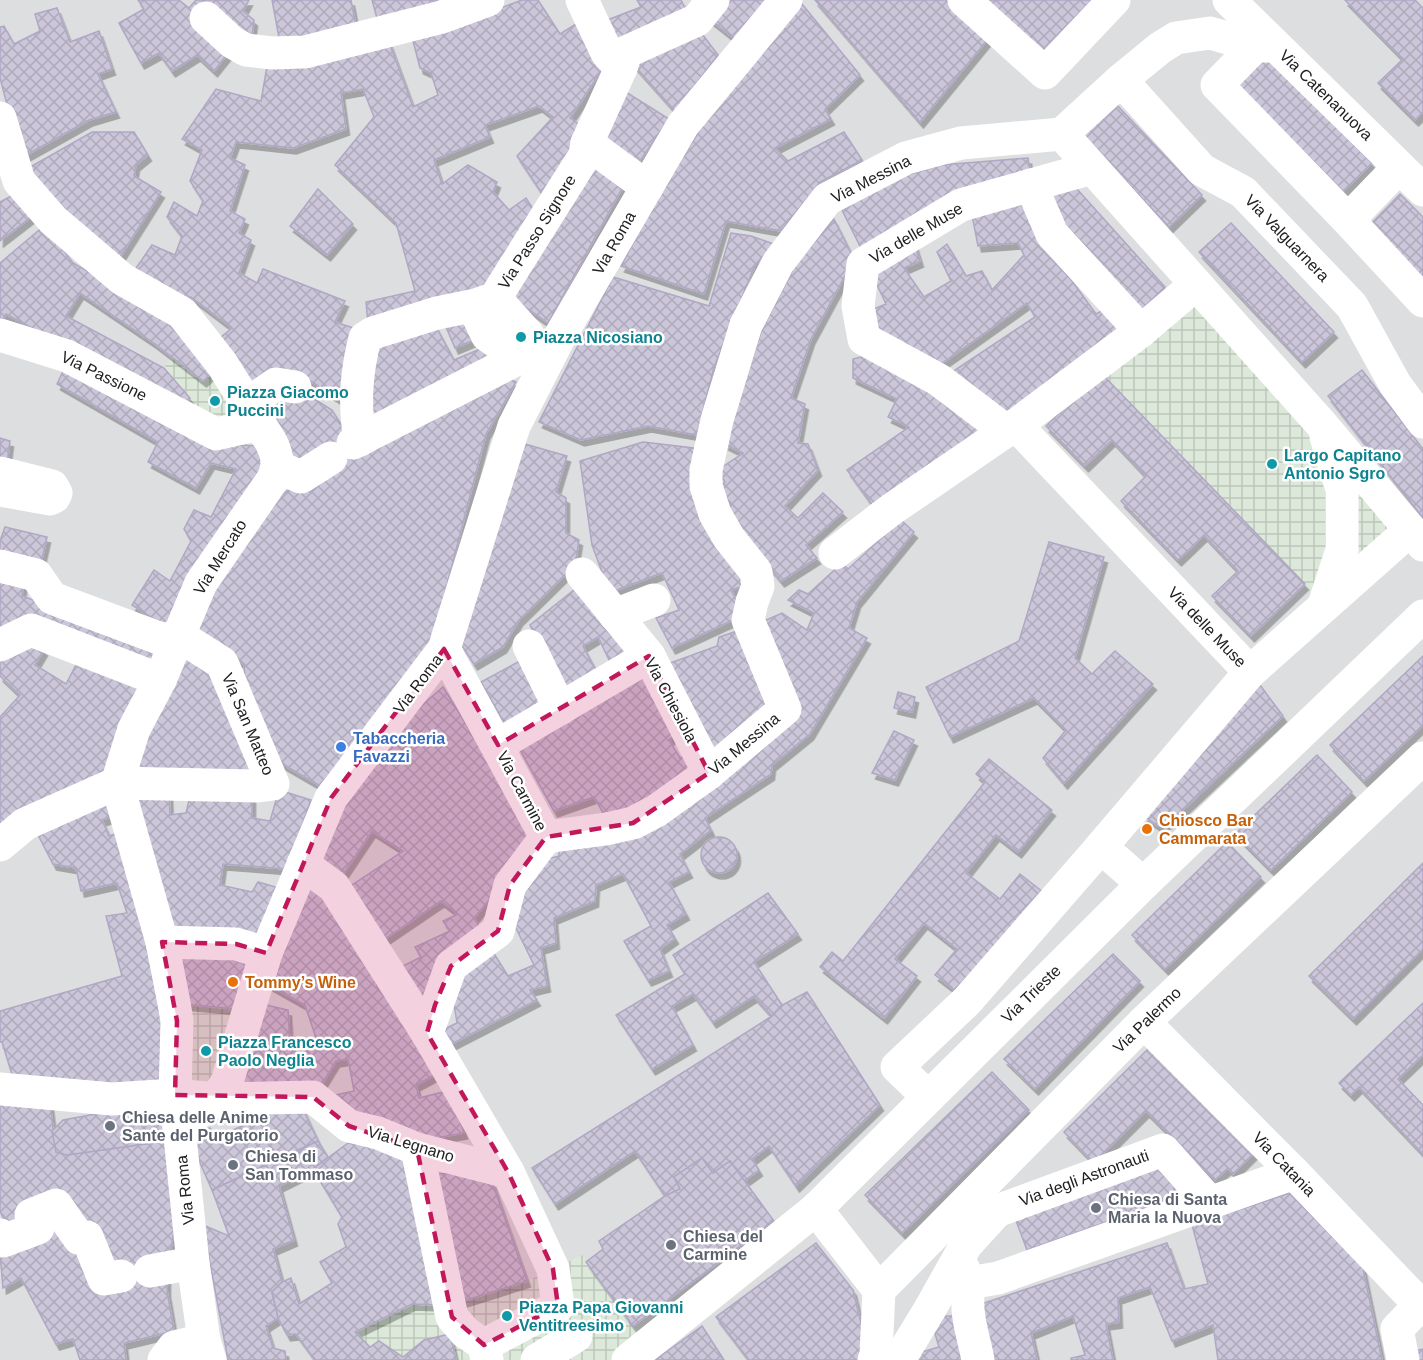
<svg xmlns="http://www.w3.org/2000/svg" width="1423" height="1360" font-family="Helvetica,sans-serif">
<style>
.residential{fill:#dddedf}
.plaza{fill:url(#plaza-grid)}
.building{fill:url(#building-cross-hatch);stroke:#b0a7c5;stroke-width:1.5;filter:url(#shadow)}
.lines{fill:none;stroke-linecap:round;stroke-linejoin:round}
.minor{stroke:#fff;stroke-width:33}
.marked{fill:#c2185b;fill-opacity:0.2;stroke:#c2185b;stroke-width:4.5;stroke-dasharray:12 8;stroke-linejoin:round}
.culture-dot{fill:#0f9aa8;stroke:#fff;stroke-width:2}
.shop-dot{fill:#3f7fe0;stroke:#fff;stroke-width:2}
.food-dot{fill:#e8710a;stroke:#fff;stroke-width:2}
.worship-dot{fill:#6b7280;stroke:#fff;stroke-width:2}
.labels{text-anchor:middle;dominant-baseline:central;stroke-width:5;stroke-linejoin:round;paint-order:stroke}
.street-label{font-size:16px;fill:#202020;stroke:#fff}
.culture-label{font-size:16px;font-weight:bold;fill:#0d838f;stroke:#fff;text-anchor:start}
.shop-label{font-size:16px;font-weight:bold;fill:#366cbe;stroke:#fff;text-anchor:start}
.food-label{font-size:16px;font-weight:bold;fill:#c56008;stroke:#fff;text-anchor:start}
.worship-label{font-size:16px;font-weight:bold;fill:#5b616d;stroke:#fff;text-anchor:start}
</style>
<defs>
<pattern id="plaza-grid" width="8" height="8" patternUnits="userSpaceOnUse" patternTransform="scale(1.5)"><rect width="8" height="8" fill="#dce8da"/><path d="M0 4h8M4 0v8" fill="none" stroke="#bcc7bb"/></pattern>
<pattern id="building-cross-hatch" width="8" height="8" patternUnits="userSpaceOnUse" patternTransform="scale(1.5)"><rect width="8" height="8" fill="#cbc6d9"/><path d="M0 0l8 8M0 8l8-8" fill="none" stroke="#aeaaba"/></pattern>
<filter id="shadow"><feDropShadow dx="3.5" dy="6" stdDeviation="0" flood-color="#0004"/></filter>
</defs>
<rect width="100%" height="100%" fill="#ece6f2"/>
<rect class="residential" x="0" y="0" width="1423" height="1360"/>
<g class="plaza">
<path d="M1195 285 1410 530 1324 605 1095 366Z"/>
<path d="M171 357 203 381 222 364 264 446 216 444 172 411 190 398 164 368Z"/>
<path d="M174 1003 236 1009 227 1082 179 1127Z"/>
<path d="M582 1255 648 1345 628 1360H456L450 1334 424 1340 403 1357 380 1341 370 1347 355 1332 412 1304 527 1281Z"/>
</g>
<g class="building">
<path d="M138 0H179L189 8 196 0H249L243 11 254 20 252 36 230 51 214 71 197 55 172 71 159 53 141 63 119 23 144 9Z"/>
<path d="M272 0H351L356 26 280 43Z"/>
<path d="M372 0H437L438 3 378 22Z"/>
<path d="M522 0H538L560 34 584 19 607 62 570 118 583 127 549 204 517 156 553 117 539 106 485 125 490 137 434 160 442 184 468 165 497 182 493 192 509 210 526 198 537 215 500 285 368 324 366 302 415 291 396 223 335 165 374 117 363 89 341 93 346 129 293 148 236 142 230 158 245 165 230 211 245 219 239 233 251 240 239 273 257 283 263 269 345 301 335 322 360 330 349 406 297 372 250 393 220 338 232 328 191 297 184 305 134 271 152 245 175 255 182 236 167 217 174 202 197 216 203 201 190 181 202 150 182 139 216 89 261 101 267 66 298 69 389 42 413 107 438 95 431 73 420 68 413 41Z"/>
<path d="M637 0H681L689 16 612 49 602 22 641 7Z"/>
<path d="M720 0H769L736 40 707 17Z"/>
<path d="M815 0H946L988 39 920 122Z"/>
<path d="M982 0H1093L1046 55Z"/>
<path d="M1345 0H1415L1423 8V112L1415 120 1378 83 1403 59Z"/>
<path d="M802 4 860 75 825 109 831 119 775 148 788 161 844 132 862 160 820 182 781 231 726 221 704 294 621 266 664 186 707 119 769 36Z"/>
<path d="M57 8 70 42 99 31 112 69 98 74 116 112 89 120 21 158 0 78V27L4 26 14 44 40 31 35 14Z"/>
<path d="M697 27 718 55 675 111 632 63Z"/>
<path d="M1266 56 1372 163 1340 194 1235 86Z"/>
<path d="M621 89 669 119 635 168 594 139Z"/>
<path d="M1115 103 1202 195 1169 227 1082 134Z"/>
<path d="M92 132H134L148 155 136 165 134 176 161 192 117 262 25 170Z"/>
<path d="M1028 158 1031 175 863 252 842 210 887 181 941 165Z"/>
<path d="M593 159 626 181 548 323 507 294Z"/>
<path d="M318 189 353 224 327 255 290 226Z"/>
<path d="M1077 189 1165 287 1138 313 1056 226 1046 196Z"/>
<path d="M21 191 35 214 0 241V202Z"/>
<path d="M1400 194 1423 217V280L1369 226Z"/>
<path d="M1030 201 1059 263 1096 314 1111 306 1131 331 1008 418 949 374 1035 317 1027 303 934 369 878 335 869 311 886 304 871 272 914 242 920 261 904 268 924 297 951 281 937 252 947 244 966 276 982 271 992 290 1024 255 1018 243 978 246 972 215Z"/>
<path d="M834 219 854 259 811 339 791 398 805 404 798 443 808 444 818 470 785 506 798 518 823 493 843 512 806 545 817 558 781 581 722 510 732 505 718 488 725 482 718 470 743 453 725 444 762 329 796 264Z"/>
<path d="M1231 223 1334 332 1302 362 1199 252Z"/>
<path d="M45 225 73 263 182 326 215 370 203 381 155 344 80 293 66 316 164 368 190 398 178 406 6 314 0 324V263Z"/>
<path d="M731 233 751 236 774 244 755 265 714 367 697 435 648 426 581 440 539 422 613 277 709 306Z"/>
<path d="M471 312 481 337 455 348 443 320Z"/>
<path d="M433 321 454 360 487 346 494 365 364 425 372 339Z"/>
<path d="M872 354 989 425 873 506 847 470 909 427 888 417 897 399 853 378V359Z"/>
<path d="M66 365 216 444 264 446 260 475 165 626 132 605 154 570 170 581 191 541 184 529 194 510 211 517 236 469 211 463 196 488 148 462 158 442 57 384Z"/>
<path d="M1362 370 1423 449V518L1328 396Z"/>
<path d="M1101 373 1305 584 1251 636 1212 596 1238 571 1204 535 1178 560 1121 501 1146 476 1112 440 1085 466 1046 426Z"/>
<path d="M500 376 516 382 486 434 435 631 410 676 322 787 272 758 271 736 262 732 246 696 244 664 187 632 252 526 285 492 297 485 310 492 337 466 300 469 258 404 302 391 332 410 360 454Z"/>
<path d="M0 438 10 441 7 464 0 463Z"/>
<path d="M643 442 694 448 744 586 731 590 744 615 672 648 656 618 679 610 662 573 606 594 595 576 602 572 592 545 580 461Z"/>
<path d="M525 444 567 456 556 492 566 498V533L579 540 575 565 519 620 503 647 474 664 461 644Z"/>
<path d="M901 520 914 532 857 602 849 628 867 638 810 734 772 765 771 774 705 818 711 830 680 854 689 872 669 882 686 914 667 925 675 938 660 949 669 971 648 980 624 941 651 926 623 874 596 885 595 901 554 918 556 943 541 948 547 986 530 990 537 1000 444 1048 440 1031 457 1023 454 1004 457 967 488 944 508 976 534 965 511 918 540 861 559 856V849L792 714 799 699 782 692 755 625 782 613 807 630 814 613 788 600 799 590 808 594 842 563 848 569Z"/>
<path d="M5 527 47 537 40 568 0 558V541Z"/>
<path d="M1049 542 1104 557 1075 658 1092 674 1115 651 1153 684 1064 783 1043 758 1066 730 1034 698 950 737 926 687 1019 641Z"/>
<path d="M0 573 24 578 22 596 165 648 156 667 0 636Z"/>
<path d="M580 585 629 653 611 664 598 637 583 646 598 674 560 694 530 625Z"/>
<path d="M746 628 779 704 713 759 665 665 717 646 719 637Z"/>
<path d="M25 637 44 650 35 665 66 684 78 661 146 688 112 763 70 795 0 829V717L20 695 0 676V662Z"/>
<path d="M187 646 210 666 264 780 133 778 147 726Z"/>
<path d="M1423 656V725L1364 781 1330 745Z"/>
<path d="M527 657 548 703 506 726 481 682Z"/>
<path d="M648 666 681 730 669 740 680 758 692 753 700 770 609 823 594 797 554 811 519 748Z"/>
<path d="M1260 685 1283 716 1170 822 1158 826 1144 816Z"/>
<path d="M443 687 505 787 531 839 505 881 474 918 485 936 432 992 417 997 395 970 421 957 415 947 450 931 443 921 458 914 441 901 379 943 349 887 403 851 372 831 340 879 313 864 332 823 395 729Z"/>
<path d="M898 692 915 697 912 712 894 708Z"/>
<path d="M894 731 914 740 895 780 872 773Z"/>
<path d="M1317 755 1352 792 1271 870 1235 834Z"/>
<path d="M989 759 1052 810 1018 852 996 835 966 873 1000 899 1020 874 1043 892 961 995 935 975 957 949 924 923 895 959 917 976 884 1018 820 967 832 952 843 961 985 782 976 774Z"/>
<path d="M140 789 169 791 170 815 186 813 190 796 252 793V818L270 821 279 790 311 800 286 869 223 864 220 885 252 892 258 882 279 888 260 937 171 932 134 808Z"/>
<path d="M112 794 119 814 102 820 109 836 124 831 170 1025V1087L13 1078 2 1042H0V1011L122 976 106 916 127 913 117 883 81 891 76 868 53 864 34 827Z"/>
<circle cx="719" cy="855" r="18"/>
<path d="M1227 842 1261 877 1165 969 1132 935Z"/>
<path d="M1423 863V949L1353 1019 1309 976Z"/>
<path d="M308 881 325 892 375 971 377 987 409 1017 444 1070 416 1085 419 1098 451 1090 464 1133 419 1141 360 1120 331 1096 354 1091 348 1059 336 1061 322 1084 241 1086 262 1004 288 1010 290 1046 309 1048 318 1044 305 1005 269 985Z"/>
<path d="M768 893 798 934 754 962 782 1005 772 1016 754 996 713 1022 693 994 672 1006 693 1045 652 1069 616 1015 685 974 673 955Z"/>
<path d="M202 951 250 965 236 1009 183 1004 173 954Z"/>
<path d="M1113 954 1140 981 1035 1089 1004 1059Z"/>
<path d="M807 992 880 1105 796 1186 769 1146 752 1159 759 1170 744 1181 730 1161 713 1173 702 1158 674 1177 680 1189 665 1196 635 1151 555 1204 532 1168 772 1016 782 1005Z"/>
<path d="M1423 1003V1055L1398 1079 1423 1105V1154L1359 1087 1351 1095 1339 1083Z"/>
<path d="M1150 1047 1255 1152 1233 1174 1228 1168 1215 1180 1146 1111 1094 1163 1064 1132Z"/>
<path d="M992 1072 1029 1110 902 1233 865 1195Z"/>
<path d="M0 1100 50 1104 56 1152 67 1155 166 1141 177 1213 167 1272V1291L174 1331 124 1343 126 1360H80L73 1339 56 1344 21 1278 3 1288 0 1254 57 1200 11 1235 0 1211Z"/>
<path d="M161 1102 166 1141 67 1155 56 1152 52 1131 63 1120Z"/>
<path d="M302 1107 318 1141 212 1190 188 1136 210 1128 217 1137 276 1111Z"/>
<path d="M318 1141 328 1157 313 1169 279 1186 294 1240 273 1249 282 1282 272 1292 278 1318 266 1326 273 1348 285 1351 286 1360H228L203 1225 229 1236 212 1190Z"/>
<path d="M348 1143 413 1152 437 1305 412 1304 355 1332 370 1347 379 1341 403 1357 424 1340 450 1334 456 1360H315L296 1334 287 1335 278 1318 272 1292 282 1282 291 1278 299 1304 332 1283 320 1262 346 1247 338 1224 342 1217 313 1169Z"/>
<path d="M702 1158 713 1173 730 1161 774 1221 633 1326 586 1262 603 1249 599 1241 665 1196 680 1189 674 1177Z"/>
<path d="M1166 1165 1177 1197 1027 1250 1015 1218Z"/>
<path d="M425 1173 454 1174 492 1182 527 1281 457 1303Z"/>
<path d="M1290 1193 1362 1264 1382 1360H1218L1213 1325 1172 1341 1150 1287 1118 1298 1119 1322 1106 1324 1113 1360H1071V1358L1085 1355 1073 1316 1031 1333 1037 1360H993L981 1304 1167 1243 1184 1289 1208 1284 1192 1225Z"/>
<path d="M816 1243 853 1290 867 1348 860 1360H749L716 1317Z"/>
<path d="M939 1316H953L962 1360H917L922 1352 939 1347 933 1327Z"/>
<path d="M702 1326 724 1360H655Z"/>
<path d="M1423 1349V1360H1416L1414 1351Z"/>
</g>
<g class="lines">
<g class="minor">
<path d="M582 0 607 53 621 68"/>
<path d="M964 0 1045 73 1114 0"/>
<path d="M1229 0 1423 190"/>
<path d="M206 18 232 42 246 50 272 53 305 52 442 17 488 0"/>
<path d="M1255 46 1217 85 1348 220 1423 301"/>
<path d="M1121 80 1202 170 1243 192 1352 306 1395 384 1423 422"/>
<path d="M0 118 19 181 53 220 122 279 182 313 222 364 271 442C278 456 279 464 273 479L201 583 160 680 134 729 117 783 162 942 174 1003 177 1021 175 1095 179 1127"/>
<path d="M1062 134 1121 80 1160 48 1176 38 1210 33 1255 46H1275"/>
<path d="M587 143 647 187"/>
<path d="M1031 185 1052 234 1141 331"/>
<path d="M1348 220 1399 167"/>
<path d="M0 335 67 356 216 434 259 424"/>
<path d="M246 405 276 384 295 387"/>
<path d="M1016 425 1250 672"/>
<path d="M1006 431 1016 425 1141 331 1195 285"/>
<path d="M360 440C354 403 356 374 365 338L373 333 437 313 476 305 495 298 585 155 587 143 621 68 626 52 697 20 713 0"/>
<path d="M353 443 519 358 528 335 495 298 479 318 487 335 519 358"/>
<path d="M278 467 301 477 331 458"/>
<path d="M0 473 52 486 56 493 54 497 50 499 0 490"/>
<path d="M835 553 892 509 1006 431 939 380 864 339 858 306 863 264 961 205 1092 168"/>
<path d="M0 566 36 575 52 598 164 640 178 635 222 663 273 784 258 786 117 783 25 824 0 845"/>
<path d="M582 574 649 656 709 773"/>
<path d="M1324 605 1342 550V490L1326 437"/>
<path d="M615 615 654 600"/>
<path d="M0 645 31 630 160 680"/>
<path d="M529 646 560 709"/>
<path d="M444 649 546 837"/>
<path d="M498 745 649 656"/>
<path d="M546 837 606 829 633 823 656 811 709 773 785 709 748 620 752 602 758 586 756 572 729 538 715 514 706 486V470L717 420 746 325 778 263 827 199 906 158 961 143 1062 134 1323 426 1423 545"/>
<path d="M303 864 334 887 427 1033 508 1172"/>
<path d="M1143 884 1101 847 1250 672 1410 530"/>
<path d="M162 942 236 944 266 953"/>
<path d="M1144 1022 1294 1173 1423 1308"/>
<path d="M427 1033 451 966 498 931 510 885 546 837"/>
<path d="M0 1089 112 1099 175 1095 216 1099 313 1097 349 1126 378 1133 417 1149 508 1172 553 1269 558 1306 484 1345 487 1360"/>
<path d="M927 1096 897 1067 967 1001 1101 847"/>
<path d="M417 1149 452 1317 465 1332 484 1345"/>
<path d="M816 1209 879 1290 876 1354 874 1360"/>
<path d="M0 1235 3 1241 38 1228 31 1215 56 1205 79 1238 87 1237 104 1279 121 1276"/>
<path d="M961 1264C971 1280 967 1291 968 1309 969 1326 975 1343 978 1360"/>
<path d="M150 1271 193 1263"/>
<path d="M969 1283 998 1278 1294 1173"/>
<path d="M879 1290 1144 1022 1423 758"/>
<path d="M164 1360 174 1347 204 1340"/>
<path d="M210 1360 204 1340 193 1263 179 1127 216 1099 227 1082 266 953 331 798 444 649 514 426 559 338 683 125 786 0"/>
<path d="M537 1360 576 1336"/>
<path d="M628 1360 816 1209 1143 884 1423 616"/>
<path d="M899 1360 930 1309 966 1245 997 1211 1163 1150 1211 1204"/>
<path d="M1403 1360 1397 1329 1420 1305"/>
</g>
</g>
<path class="marked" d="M444 649 498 745 649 656 709 773 633 823 546 837 510 885 498 931 451 966 435 1005 427 1033 508 1172 553 1269 558 1306 484 1345 452 1317 417 1149 349 1126 313 1097 175 1095 177 1021 162 942 236 944 266 953 331 798Z"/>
<g class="culture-dot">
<circle cx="521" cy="337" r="6"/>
<circle cx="215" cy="401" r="6"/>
<circle cx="1272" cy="464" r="6"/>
<circle cx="206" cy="1051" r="6"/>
<circle cx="507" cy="1316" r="6"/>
</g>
<circle class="shop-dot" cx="341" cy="747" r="6"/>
<g class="food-dot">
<circle cx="1147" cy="829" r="6"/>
<circle cx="233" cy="982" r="6"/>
</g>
<g class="worship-dot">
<circle cx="110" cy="1126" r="6"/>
<circle cx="233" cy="1165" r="6"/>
<circle cx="1096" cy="1208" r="6"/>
<circle cx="671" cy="1245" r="6"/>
</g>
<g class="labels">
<g class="street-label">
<text transform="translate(1326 95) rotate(44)">Via Catenanuova</text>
<text transform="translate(871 179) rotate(-27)">Via Messina</text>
<text transform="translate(537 232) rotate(-58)">Via Passo Signore</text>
<text transform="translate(916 233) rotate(-30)">Via delle Muse</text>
<text transform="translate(1287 238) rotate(46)">Via Valguarnera</text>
<text transform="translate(614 243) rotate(-60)">Via Roma</text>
<text transform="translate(104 376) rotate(26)">Via Passione</text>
<text transform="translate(220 557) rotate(-58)">Via Mercato</text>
<text transform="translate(1207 627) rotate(46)">Via delle Muse</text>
<text transform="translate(418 684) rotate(-53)">Via Roma</text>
<text transform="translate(671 700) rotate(62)">Via Chiesiola</text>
<text transform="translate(248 724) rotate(67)">Via San Matteo</text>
<text transform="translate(744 744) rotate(-40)">Via Messina</text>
<text transform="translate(522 791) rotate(62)">Via Carmine</text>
<text transform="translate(1031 994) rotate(-44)">Via Trieste</text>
<text transform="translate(1147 1020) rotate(-44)">Via Palermo</text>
<text transform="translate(411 1144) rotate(17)">Via Legnano</text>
<text transform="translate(1284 1164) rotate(46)">Via Catania</text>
<text transform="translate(1084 1178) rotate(-20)">Via degli Astronauti</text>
<text transform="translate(185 1190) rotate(-96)">Via Roma</text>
</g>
<g class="culture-label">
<text x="533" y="337">Piazza Nicosiano</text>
<text x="227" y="392">Piazza Giacomo<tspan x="227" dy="18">Puccini</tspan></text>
<text x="1284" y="455">Largo Capitano<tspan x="1284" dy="18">Antonio Sgro</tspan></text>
<text x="218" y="1042">Piazza Francesco<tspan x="218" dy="18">Paolo Neglia</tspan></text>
<text x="519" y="1307">Piazza Papa Giovanni<tspan x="519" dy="18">Ventitreesimo</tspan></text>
</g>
<g class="shop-label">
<text x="353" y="738">Tabaccheria<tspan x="353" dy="18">Favazzi</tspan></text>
</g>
<g class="food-label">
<text x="1159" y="820">Chiosco Bar<tspan x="1159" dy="18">Cammarata</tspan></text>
<text x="245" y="982">Tommy’s Wine</text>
</g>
<g class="worship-label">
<text x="122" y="1117">Chiesa delle Anime<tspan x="122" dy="18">Sante del Purgatorio</tspan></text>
<text x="245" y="1156">Chiesa di<tspan x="245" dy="18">San Tommaso</tspan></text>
<text x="1108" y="1199">Chiesa di Santa<tspan x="1108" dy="18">Maria la Nuova</tspan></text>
<text x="683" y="1236">Chiesa del<tspan x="683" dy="18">Carmine</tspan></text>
</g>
</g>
</svg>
